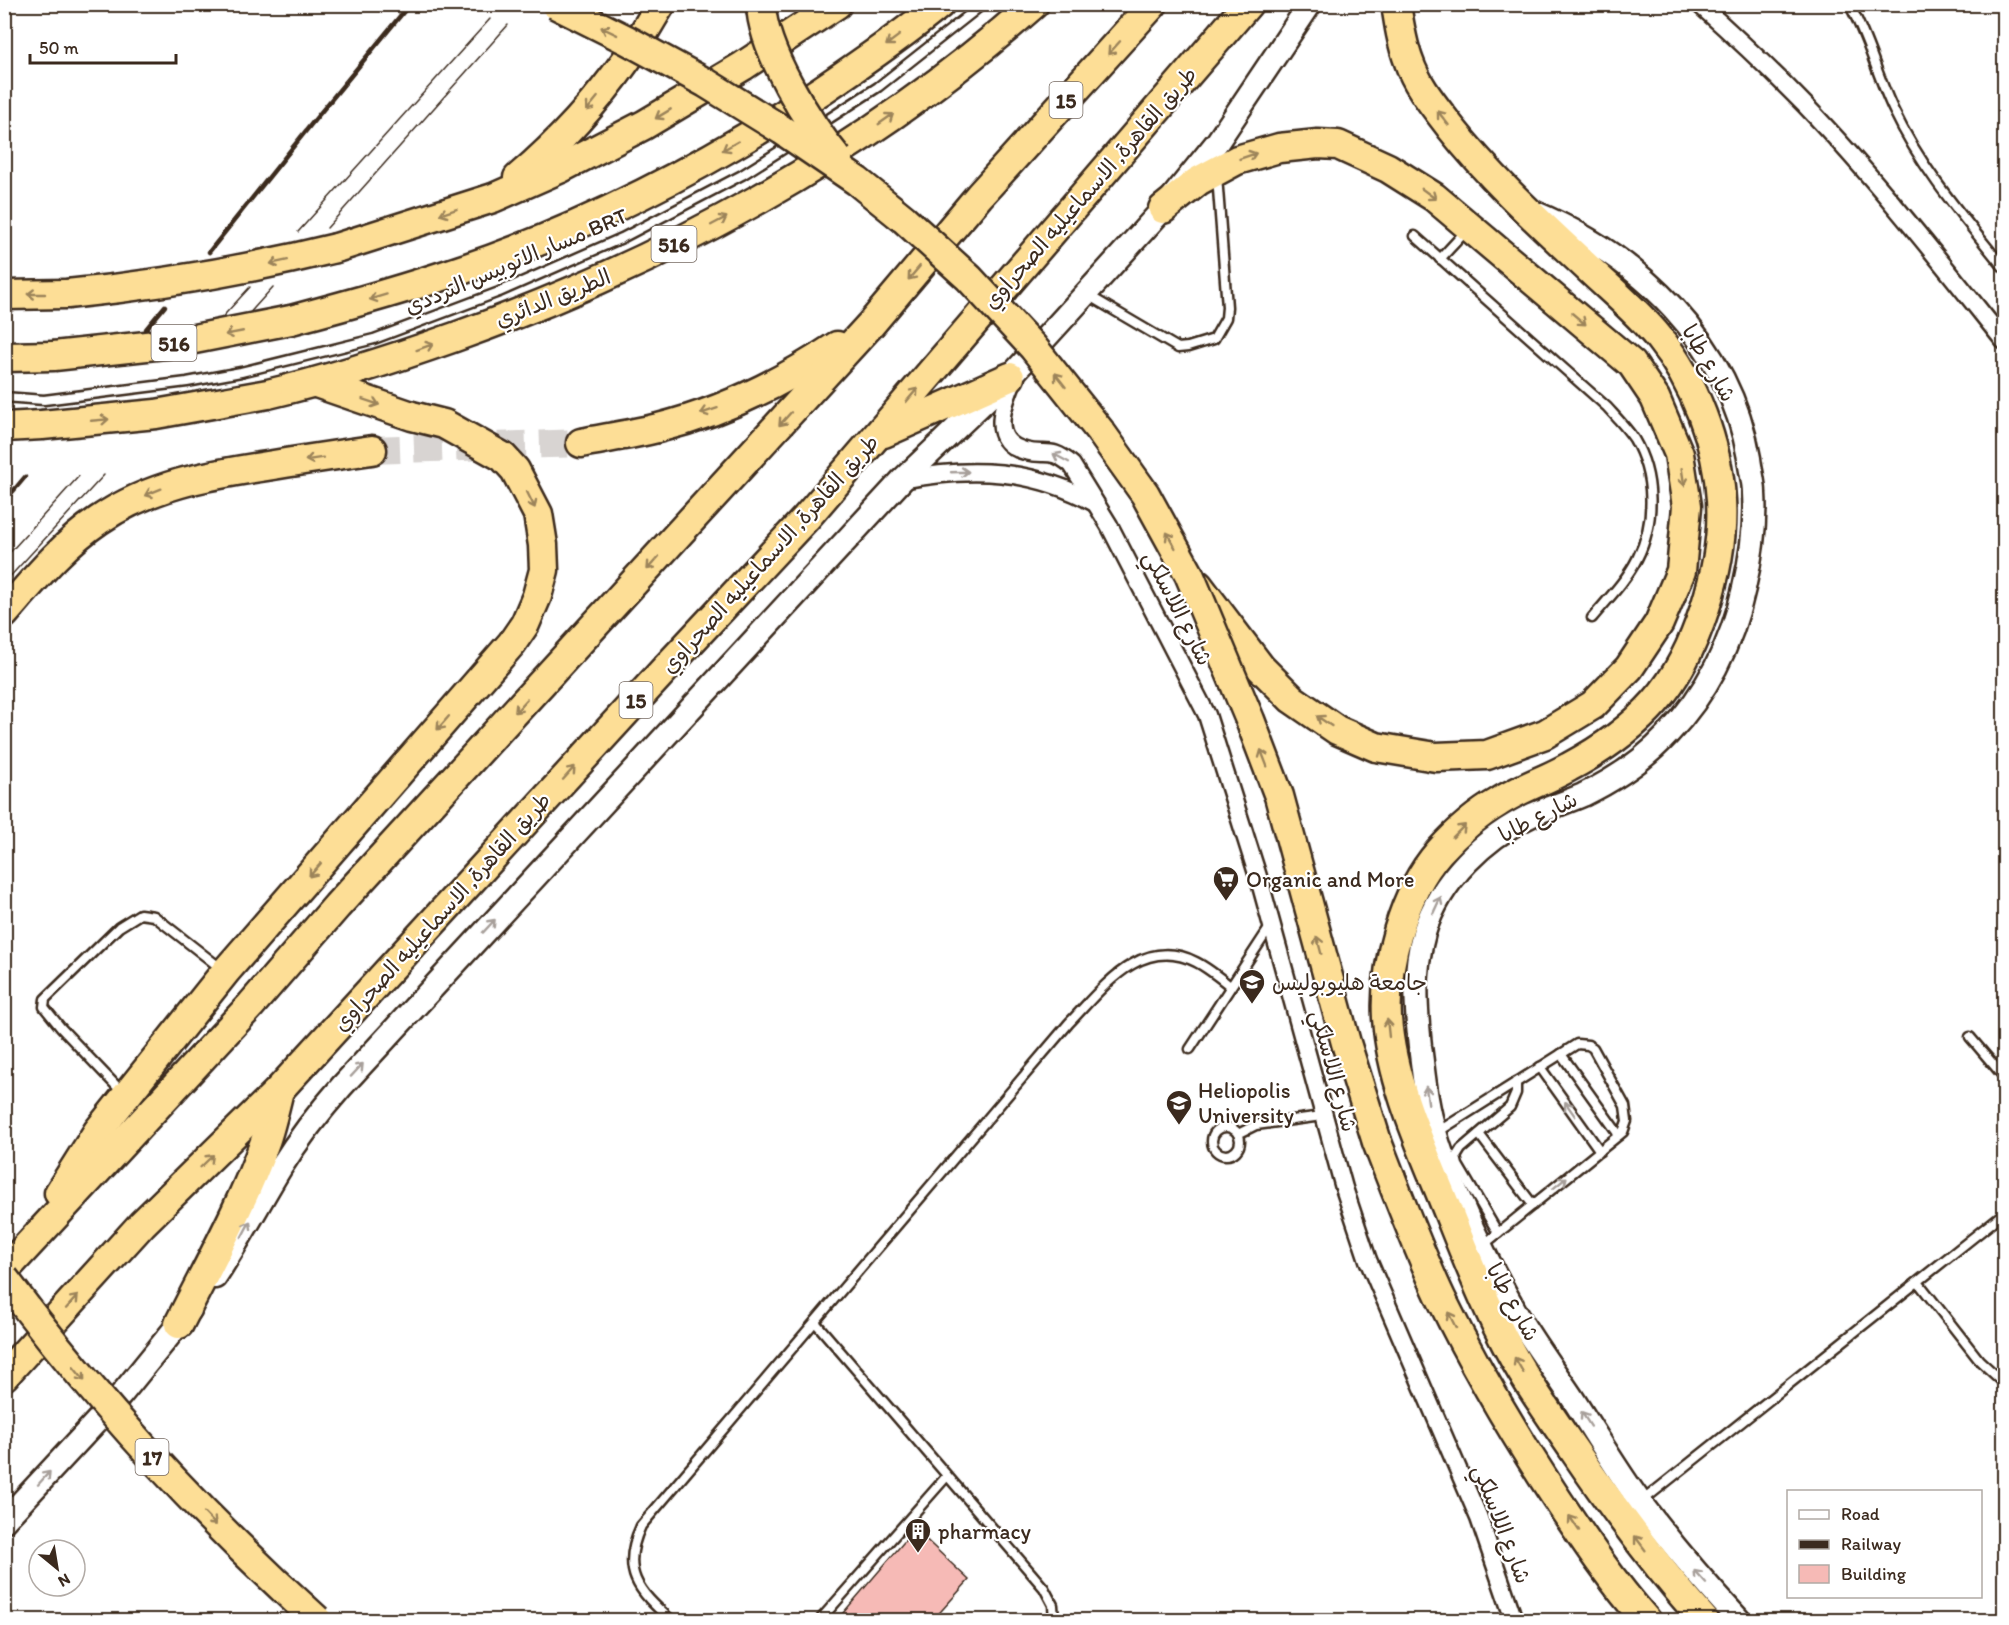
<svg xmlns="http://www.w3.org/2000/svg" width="2009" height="1625" font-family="Itim,'Playpen Sans Arabic',sans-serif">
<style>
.building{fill:#f6bab6;stroke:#3b2a1e;stroke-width:1.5}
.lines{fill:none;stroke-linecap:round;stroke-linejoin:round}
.highway-tunnel{stroke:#d8d4d2;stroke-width:28;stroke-dasharray:28 14;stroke-linecap:butt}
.lane-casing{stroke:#3b2a1e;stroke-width:13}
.street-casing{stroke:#3b2a1e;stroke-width:21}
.secondary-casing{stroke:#3b2a1e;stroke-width:27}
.highway-casing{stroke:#3b2a1e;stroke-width:33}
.lane{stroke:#fff;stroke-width:8}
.street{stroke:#fff;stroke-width:16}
.secondary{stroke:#fff;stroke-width:22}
.highway{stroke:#fdde96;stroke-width:28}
.tram{stroke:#3b2a1e;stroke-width:1.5}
.rail{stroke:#3b2a1e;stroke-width:4.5}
.highway-bridge-casing{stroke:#3b2a1e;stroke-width:33;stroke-linecap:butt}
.highway-bridge{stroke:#fdde96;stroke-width:28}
.oneway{stroke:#9c845a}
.oneway2{stroke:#a79f9a}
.labels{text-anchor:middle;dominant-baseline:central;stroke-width:4.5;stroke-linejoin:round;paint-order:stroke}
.shield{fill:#fff;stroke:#766a62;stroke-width:1.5}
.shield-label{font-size:21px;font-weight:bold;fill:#3b2a1e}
.street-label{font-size:22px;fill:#3b2a1e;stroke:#fff}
.poi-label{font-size:22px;fill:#3b2a1e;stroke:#fff;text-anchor:start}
</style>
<rect width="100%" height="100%" fill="#fff"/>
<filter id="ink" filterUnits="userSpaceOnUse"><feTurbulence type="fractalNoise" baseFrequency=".0167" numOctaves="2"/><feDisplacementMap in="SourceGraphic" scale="12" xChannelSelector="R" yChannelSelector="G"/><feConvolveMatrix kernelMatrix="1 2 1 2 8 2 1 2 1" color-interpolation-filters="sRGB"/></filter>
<g filter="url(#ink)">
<path class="building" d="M915 1529 969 1580 933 1620H837Z"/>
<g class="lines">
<path class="highway-tunnel" d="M372 450 581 443"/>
<g class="lane-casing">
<g id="lane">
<path d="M1849 4C1868 37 1877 76 1894 111 1922 170 1964 218 2004 268"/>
<path d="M819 125 878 87 983 4"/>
<path d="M1415 236 1607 407C1616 417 1626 427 1634 439 1655 475 1656 522 1637 559 1626 581 1607 600 1592 618"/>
<path d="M1440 259 1466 231"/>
<path d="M1086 294 1178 348 1188 347 1214 339 1226 318 1227 307 1217 176"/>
<path d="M4 397 44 400 187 382 241 372 374 339 499 292 622 238 742 175 791 144"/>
<path d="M1970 1037 2004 1077"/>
<path d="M1190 1049 1272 924"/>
<path d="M1561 1054 1619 1135"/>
<path d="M1540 1067 1600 1151"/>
<path d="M124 1094 61 1028 44 1007 45 999 119 927 140 914 154 916 223 970"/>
<circle cx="1226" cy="1141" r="14"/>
<path d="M1436 1133 1577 1044 1588 1045 1593 1048 1625 1106 1627 1121 1623 1132 1482 1246"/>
<path d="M1238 1134 1256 1125 1322 1116"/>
<path d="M1479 1134 1533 1205"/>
<path d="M1498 1233 1458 1165 1456 1157 1461 1149 1510 1107 1516 1093V1082"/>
<path d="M1918 1282 1979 1360 2004 1383"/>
<path d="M815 1322 1044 1588 1053 1605 1054 1620"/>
<path d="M1641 1502 2004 1213"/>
<path d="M671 1620C638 1591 620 1571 641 1526L1069 1023C1102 989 1141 934 1196 962 1208 968 1219 977 1230 986"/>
<path d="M820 1620 947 1476"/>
</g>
</g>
<g class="street-casing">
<g id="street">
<path d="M1699 4C1736 37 1771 70 1805 105 1876 179 1940 261 2004 341"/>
<path d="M1015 376C1005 400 986 441 1025 451 1046 457 1050 446 1072 465L1109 525 1207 715 1261 886 1344 1188 1368 1260 1479 1518 1514 1620"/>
<path d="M902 480C971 466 1033 469 1095 503"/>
</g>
</g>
<g class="secondary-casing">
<g id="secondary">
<path d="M1533 212C1639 256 1729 342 1749 458 1750 470 1754 481 1754 493 1756 525 1751 558 1744 588 1732 643 1707 693 1668 734 1645 759 1614 780 1583 795 1567 802 1550 807 1534 814 1485 837 1440 880 1424 933 1413 971 1416 1008 1420 1046 1424 1075 1426 1104 1435 1132 1453 1194 1490 1268 1522 1323 1537 1348 1555 1372 1571 1396 1595 1433 1617 1471 1643 1506 1673 1546 1705 1583 1739 1620"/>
<path d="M215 1277C239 1241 259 1203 281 1167 299 1138 320 1111 342 1086L902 480 1010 377 1163 209 1218 141 1310 4"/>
<path d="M4 1521 121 1395 190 1310"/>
</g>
</g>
<g class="highway-casing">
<g id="highway">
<path d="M1396 4C1399 24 1402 44 1409 62 1417 86 1436 108 1451 128 1492 180 1541 224 1589 269 1612 291 1638 312 1659 338 1694 381 1718 444 1721 500 1725 563 1697 655 1655 702 1631 729 1601 750 1569 767 1546 780 1521 788 1499 802 1476 815 1456 833 1439 852 1403 893 1384 965 1387 1018 1391 1076 1416 1134 1438 1187 1458 1235 1476 1285 1500 1332 1520 1373 1547 1411 1573 1449 1613 1508 1656 1566 1704 1620"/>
<path d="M518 178C559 143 596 103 627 59 639 42 649 23 661 4"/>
<path d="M1163 209 1198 181 1237 160 1279 148 1318 144 1338 145 1388 168 1434 197 1632 364 1655 398 1679 454 1687 506 1681 571 1659 623 1629 668 1593 705 1545 734 1487 755 1436 757 1376 747 1337 730 1292 699 1261 668 1198 585"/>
<path d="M336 248 493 198 559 169 644 125 743 66 837 4"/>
<path d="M4 295 67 294"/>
<path d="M291 320C348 305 405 289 461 270 588 227 710 164 822 90 862 63 903 35 940 4"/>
<path d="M4 357 54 356"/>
<path d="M268 394C332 379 393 359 455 337 665 262 866 153 1034 4"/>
<path d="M4 427 42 425"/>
<path d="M884 433 1010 377"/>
<path d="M581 443C607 438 633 434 658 428 722 412 783 382 837 346"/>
<path d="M4 614C33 581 62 545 99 520 150 485 207 475 267 466 302 460 337 455 372 450"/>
<path d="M1377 1142C1397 1194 1417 1247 1441 1298 1475 1368 1514 1434 1557 1499 1585 1541 1613 1583 1646 1620"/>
<path d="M59 1193 98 1131 226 971 512 643 525 624 537 596 544 570 543 545 538 514 515 470 503 457 444 424 412 416 316 383"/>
<path d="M4 1271 251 1005 337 906 871 324 979 196 1153 4"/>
<path d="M179 1324C209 1264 243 1204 266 1139 271 1124 275 1107 279 1090"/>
<path d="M4 1376 142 1224 279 1090 666 668 806 518 1248 4"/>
</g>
</g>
<use href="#lane" class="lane"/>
<use href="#street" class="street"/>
<use href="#secondary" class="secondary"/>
<use href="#highway" class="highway"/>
<g class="tram">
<path d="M327 228 508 25"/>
<path d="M298 232 490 19"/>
<path d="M246 317 273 287"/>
<path d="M215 325 250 287"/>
<path d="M4 559 79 476"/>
<path d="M4 583 104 475"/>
</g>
<g class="rail">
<path d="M209 252 317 117 410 4"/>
<path d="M146 329 165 306"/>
<path d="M4 502 25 477"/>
</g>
<g class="highway-bridge-casing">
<g id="highway-bridge">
<path d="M555 4 627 40 706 83 782 130 857 181 904 219 969 278 1033 347 1100 431 1145 494 1189 574 1250 720 1279 796 1346 1043 1377 1142"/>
<path d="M761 4C762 49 809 125 838 159"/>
<path d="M67 294C158 285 247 270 336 248"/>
<path d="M54 356 174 343 291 320"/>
<path d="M42 425 156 414 268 394"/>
<path d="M4 1278C97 1403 202 1516 317 1620"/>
</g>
</g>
<use href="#highway-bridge" class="highway-bridge"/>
</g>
<defs><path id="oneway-shaft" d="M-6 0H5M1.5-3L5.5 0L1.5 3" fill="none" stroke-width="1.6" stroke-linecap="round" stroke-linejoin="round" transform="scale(1.5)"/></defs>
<g class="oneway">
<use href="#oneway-shaft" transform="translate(609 31) rotate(-154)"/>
<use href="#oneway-shaft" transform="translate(893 40) rotate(143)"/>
<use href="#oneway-shaft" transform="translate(1114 48) rotate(132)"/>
<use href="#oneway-shaft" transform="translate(592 104) rotate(129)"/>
<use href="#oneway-shaft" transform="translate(663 114) rotate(149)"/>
<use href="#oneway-shaft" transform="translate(1443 118) rotate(-128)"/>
<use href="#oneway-shaft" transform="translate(886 119) rotate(-35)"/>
<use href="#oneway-shaft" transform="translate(730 146) rotate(150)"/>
<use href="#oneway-shaft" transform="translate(1248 156) rotate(-19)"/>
<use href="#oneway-shaft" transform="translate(1429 194) rotate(36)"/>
<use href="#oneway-shaft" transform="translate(448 212) rotate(162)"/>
<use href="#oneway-shaft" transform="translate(719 221) rotate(-28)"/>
<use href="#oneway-shaft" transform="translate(279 262) rotate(168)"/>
<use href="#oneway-shaft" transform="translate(914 273) rotate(130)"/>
<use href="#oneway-shaft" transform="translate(36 294) rotate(180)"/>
<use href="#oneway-shaft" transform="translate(378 297) rotate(163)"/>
<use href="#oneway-shaft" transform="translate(1579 319) rotate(40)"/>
<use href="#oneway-shaft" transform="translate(234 333) rotate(169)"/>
<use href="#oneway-shaft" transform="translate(425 347) rotate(-20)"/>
<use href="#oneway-shaft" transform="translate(1060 380) rotate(-128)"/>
<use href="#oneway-shaft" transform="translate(912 395) rotate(-50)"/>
<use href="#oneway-shaft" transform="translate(371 402) rotate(19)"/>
<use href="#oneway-shaft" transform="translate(709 411) rotate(162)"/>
<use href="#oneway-shaft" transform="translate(785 419) rotate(132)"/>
<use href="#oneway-shaft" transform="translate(100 420) rotate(-5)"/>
<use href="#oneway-shaft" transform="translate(314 459) rotate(171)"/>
<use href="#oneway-shaft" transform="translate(1683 477) rotate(81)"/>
<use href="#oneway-shaft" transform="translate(153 492) rotate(158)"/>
<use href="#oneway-shaft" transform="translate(531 500) rotate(64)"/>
<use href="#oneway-shaft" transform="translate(1171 540) rotate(-119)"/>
<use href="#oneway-shaft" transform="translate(653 563) rotate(132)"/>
<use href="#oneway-shaft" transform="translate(521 706) rotate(133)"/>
<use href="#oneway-shaft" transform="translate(1324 721) rotate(-146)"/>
<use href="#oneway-shaft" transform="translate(443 723) rotate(131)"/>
<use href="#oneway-shaft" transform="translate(1264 758) rotate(-111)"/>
<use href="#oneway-shaft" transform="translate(569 773) rotate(-48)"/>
<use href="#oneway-shaft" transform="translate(1459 831) rotate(-45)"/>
<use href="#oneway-shaft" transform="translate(315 870) rotate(131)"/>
<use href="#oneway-shaft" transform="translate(1319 945) rotate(-105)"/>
<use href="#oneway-shaft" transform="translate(1388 1028) rotate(-96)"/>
<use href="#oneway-shaft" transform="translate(207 1161) rotate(-44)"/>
<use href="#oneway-shaft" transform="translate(72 1302) rotate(-48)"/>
<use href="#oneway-shaft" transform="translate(1452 1320) rotate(-117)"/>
<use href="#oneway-shaft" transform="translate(1519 1365) rotate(-120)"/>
<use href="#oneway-shaft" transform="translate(79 1374) rotate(51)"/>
<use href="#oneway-shaft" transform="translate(210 1519) rotate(46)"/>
<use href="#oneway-shaft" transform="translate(1574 1523) rotate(-124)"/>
<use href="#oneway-shaft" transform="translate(1640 1543) rotate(-127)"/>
</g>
<g class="oneway2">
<use href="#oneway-shaft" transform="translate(1061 458) rotate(-152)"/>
<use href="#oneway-shaft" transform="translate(960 472) rotate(-2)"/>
<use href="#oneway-shaft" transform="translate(1437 905) rotate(-65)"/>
<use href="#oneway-shaft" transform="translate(489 926) rotate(-47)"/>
<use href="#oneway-shaft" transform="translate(357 1070) rotate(-47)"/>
<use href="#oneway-shaft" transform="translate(1427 1095) rotate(-98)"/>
<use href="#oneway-shaft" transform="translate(1570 1109) rotate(-125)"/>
<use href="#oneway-shaft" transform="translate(1560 1183) rotate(-39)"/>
<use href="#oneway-shaft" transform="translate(246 1229) rotate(-62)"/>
<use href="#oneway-shaft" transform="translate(1586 1419) rotate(-123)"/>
<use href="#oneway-shaft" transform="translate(44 1478) rotate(-48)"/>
<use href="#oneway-shaft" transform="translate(1700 1577) rotate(-132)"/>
</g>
</g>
<defs>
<g id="supermarket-pin" transform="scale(1.35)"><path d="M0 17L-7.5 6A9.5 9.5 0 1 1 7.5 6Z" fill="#3b2a1e" stroke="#fff"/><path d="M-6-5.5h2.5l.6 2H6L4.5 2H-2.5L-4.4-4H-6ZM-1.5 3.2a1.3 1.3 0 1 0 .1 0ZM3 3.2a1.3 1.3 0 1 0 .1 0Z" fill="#fff"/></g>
<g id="university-pin" transform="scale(1.35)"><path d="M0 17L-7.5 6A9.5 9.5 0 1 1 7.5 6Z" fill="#3b2a1e" stroke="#fff"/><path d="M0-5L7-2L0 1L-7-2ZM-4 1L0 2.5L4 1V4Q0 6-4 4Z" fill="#fff"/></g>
<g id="building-pin" transform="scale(1.35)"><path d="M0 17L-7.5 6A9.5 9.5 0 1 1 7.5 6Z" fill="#3b2a1e" stroke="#fff"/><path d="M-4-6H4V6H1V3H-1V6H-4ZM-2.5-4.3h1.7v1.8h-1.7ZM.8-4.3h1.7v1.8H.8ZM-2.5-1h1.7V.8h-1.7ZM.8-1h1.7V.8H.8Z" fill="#fff"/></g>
</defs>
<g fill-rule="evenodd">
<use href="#supermarket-pin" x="1226" y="879"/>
<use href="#university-pin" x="1252" y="982"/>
<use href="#university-pin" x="1179" y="1103"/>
<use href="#building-pin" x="918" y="1531"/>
</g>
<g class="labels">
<g class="shield">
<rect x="1049.5" y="82" width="33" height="36" rx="4.5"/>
<rect x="651.5" y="226" width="45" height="36" rx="4.5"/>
<rect x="151.5" y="325" width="45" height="36" rx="4.5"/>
<rect x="619.5" y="682" width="33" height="36" rx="4.5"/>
<rect x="135.5" y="1439" width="33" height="36" rx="4.5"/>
</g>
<g class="shield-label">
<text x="1066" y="100">15</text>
<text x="674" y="244">516</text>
<text x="174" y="343">516</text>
<text x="636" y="700">15</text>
<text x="152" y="1457">17</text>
</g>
<g class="street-label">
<text transform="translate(1090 188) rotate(-49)">طريق القاهرة, الاسماعيليه الصحراوي</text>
<text transform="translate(516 261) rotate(-23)">مسار الاتوبيس الترددي BRT</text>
<text transform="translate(553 298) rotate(-22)">الطريق الدائري</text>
<text transform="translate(1709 363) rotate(60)">شارع طابا</text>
<text transform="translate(770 554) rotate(-48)">طريق القاهرة, الاسماعيليه الصحراوي</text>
<text transform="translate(1178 608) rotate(63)">شارع اللاسلكي</text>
<text transform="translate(1538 817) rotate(-27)">شارع طابا</text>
<text transform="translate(442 912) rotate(-48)">طريق القاهرة, الاسماعيليه الصحراوي</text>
<text transform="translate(1334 1071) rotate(75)">شارع اللاسلكي</text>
<text transform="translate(1513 1302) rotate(61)">شارع طابا</text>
<text transform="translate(1502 1524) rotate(69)">شارع اللاسلكي</text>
</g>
<g class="poi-label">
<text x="1246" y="879">Organic and More</text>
<text x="1272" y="982">جامعة هليوبوليس</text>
<text x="1198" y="1090">Heliopolis<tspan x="1198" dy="25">University</tspan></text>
<text x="938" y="1531">pharmacy</text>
</g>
</g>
<rect width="2009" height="1625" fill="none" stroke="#fff" stroke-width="24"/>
<rect x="12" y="12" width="1985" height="1601" fill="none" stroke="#3b2a1e" stroke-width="2" filter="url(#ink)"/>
<rect x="1787" y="1490" width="195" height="108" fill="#ffffff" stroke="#b1aaa5" stroke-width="1.5"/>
<rect x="1799" y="1510" width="30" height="9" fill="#ffffff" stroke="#b1aaa5" stroke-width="1.5"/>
<text x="1841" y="1520" font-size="18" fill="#3b2a1e">Road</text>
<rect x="1799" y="1540" width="30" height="9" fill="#3b2a1e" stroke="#b1aaa5" stroke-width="1.5"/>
<text x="1841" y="1550" font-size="18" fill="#3b2a1e">Railway</text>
<rect x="1799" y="1565" width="30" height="18" fill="#f6bab6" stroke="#b1aaa5" stroke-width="1.5"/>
<text x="1841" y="1580" font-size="18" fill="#3b2a1e">Building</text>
<g transform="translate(57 1568) rotate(150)"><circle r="28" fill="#ffffff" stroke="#b1aaa5" stroke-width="1.5"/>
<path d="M0-4.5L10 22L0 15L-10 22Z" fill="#3b2a1e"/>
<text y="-9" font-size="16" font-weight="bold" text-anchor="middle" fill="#3b2a1e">N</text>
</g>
<path d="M30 54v9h146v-9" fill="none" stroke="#3b2a1e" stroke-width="3"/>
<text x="39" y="54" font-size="18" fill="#3b2a1e" stroke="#ffffff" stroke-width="4.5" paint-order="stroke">50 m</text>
</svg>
